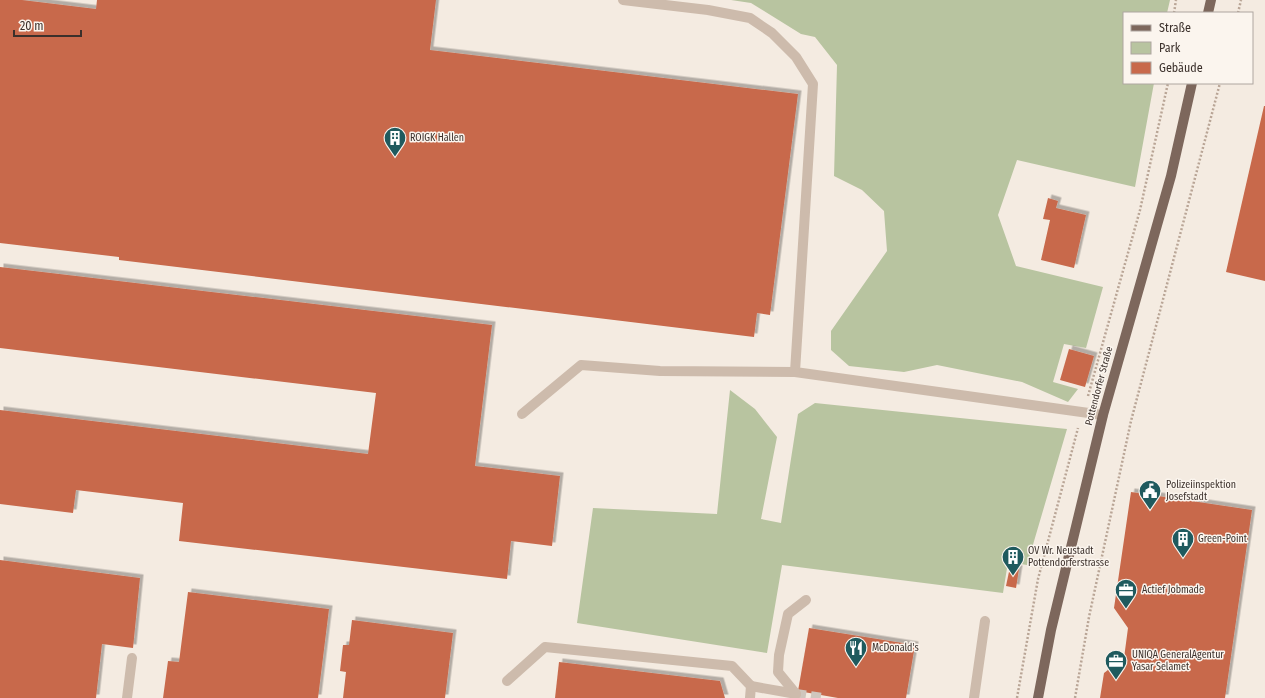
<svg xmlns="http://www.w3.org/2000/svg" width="1265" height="698" font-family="'Fira Sans Condensed',sans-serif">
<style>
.green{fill:#b8c4a0}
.building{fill:#c8694b;filter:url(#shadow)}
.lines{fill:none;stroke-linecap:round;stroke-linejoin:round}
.minor-tunnel{stroke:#cfc6bd;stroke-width:10;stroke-dasharray:10 5;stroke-linecap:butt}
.path{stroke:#b9a596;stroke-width:2.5;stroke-dasharray:2 2;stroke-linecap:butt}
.minor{stroke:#cdbbac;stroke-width:10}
.major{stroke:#7d675c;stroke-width:10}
.labels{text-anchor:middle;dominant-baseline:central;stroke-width:3;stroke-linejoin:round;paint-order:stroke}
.poi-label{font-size:10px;fill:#3b302b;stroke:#fbf5ee;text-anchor:start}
.street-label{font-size:10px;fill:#3b302b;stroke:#fbf5ee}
</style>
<defs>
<filter id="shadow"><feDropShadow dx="3.5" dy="-3.5" stdDeviation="0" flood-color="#0004"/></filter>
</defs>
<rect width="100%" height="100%" fill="#f4ebe1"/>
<g class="green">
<path d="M731 0H1170L1167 13H1124V83H1154L1135 187 1017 160 998 215 1016 266 1103 287 1086 348 1064 344 1053 382 1078 389 1068 402 1022 382 937 365 904 372 849 366 831 350V331L887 251 884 211 862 190 834 176 837 65 815 37 801 34 751 3Z"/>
<path d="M730 390 755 409 777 437 761 519 781 523 798 414 815 403 1067 429 1027 565 1008 562 1003 593 782 565 767 653 577 623 593 508 717 514Z"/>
</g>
<g class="building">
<path d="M0 0H22L96 9 97 0H436L430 50 798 94 770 315 757 313 754 337 119 260V257L0 243Z"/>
<path d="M1264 106H1265V281L1226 272Z"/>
<path d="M1048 198 1058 201 1056 208 1086 215 1074 268 1041 260 1050 220 1043 219Z"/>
<path d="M0 267 492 325 475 466 560 476 552 546 511 541 507 579 179 541 183 503 76 490 73 513 0 504V410L368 454 376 393 0 348Z"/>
<path d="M1069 349 1094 356 1085 387 1060 380Z"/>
<path d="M1131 492 1252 510 1225 698H1100L1104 673 1124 658 1128 628 1114 608Z"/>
<path d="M0 560 140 578 133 648 102 644 96 698H0Z"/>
<path d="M1010 567 1019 569 1016 588 1006 586Z"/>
<path d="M188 592 329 609 318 698H163L168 661 179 662Z"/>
<path d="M352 620 453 633 445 698H343L346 672 340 671 343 645H349Z"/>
<path d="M809 628 915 645 906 698H838L798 691Z"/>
<path d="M559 662 720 681 725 698H555Z"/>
</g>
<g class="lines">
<path class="minor-tunnel" d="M796 694 822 698"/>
<g class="path">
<path d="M1174 13 1176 0"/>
<path d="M1238 13 1241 0"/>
<path d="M1088 396 1140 210 1168 83"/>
<path d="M1017 698 1038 579 1078 428"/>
<path d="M1075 698 1089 617 1131 421 1220 83"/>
</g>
<g class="minor">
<path d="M623 0 708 10 750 18 772 33 796 57 813 84 795 372 1103 415"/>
<path d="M522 414 581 365 660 371 795 372"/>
<path d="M507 681 545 647 732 666 751 686 750 698"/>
<path d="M751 686 796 694"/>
<path d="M796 694 778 672 779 655 788 614 806 600"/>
<path d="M127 698 132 658"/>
<path d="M974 698 985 621"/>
</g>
<g class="major">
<path d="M1208 13 1211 0"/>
<path d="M1038 698 1051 630 1103 415 1171 176 1192 83"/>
</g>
</g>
<defs>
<g id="building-pin" transform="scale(1.15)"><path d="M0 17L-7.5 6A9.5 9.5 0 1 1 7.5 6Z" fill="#1f5a5e" stroke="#fbf5ee"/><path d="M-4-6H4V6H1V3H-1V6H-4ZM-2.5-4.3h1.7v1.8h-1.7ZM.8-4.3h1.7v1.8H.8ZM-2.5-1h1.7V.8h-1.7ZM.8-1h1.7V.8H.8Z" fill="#fff"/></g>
<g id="civic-pin" transform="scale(1.15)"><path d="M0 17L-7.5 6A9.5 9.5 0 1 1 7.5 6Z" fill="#1f5a5e" stroke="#fbf5ee"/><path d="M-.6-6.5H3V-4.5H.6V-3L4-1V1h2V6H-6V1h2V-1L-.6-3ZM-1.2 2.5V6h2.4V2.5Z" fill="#fff"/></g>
<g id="office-pin" transform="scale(1.15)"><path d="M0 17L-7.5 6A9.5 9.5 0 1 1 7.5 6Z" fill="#1f5a5e" stroke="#fbf5ee"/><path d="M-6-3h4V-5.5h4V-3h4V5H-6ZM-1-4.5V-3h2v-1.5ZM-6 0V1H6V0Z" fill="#fff"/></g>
<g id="restaurant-pin" transform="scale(1.15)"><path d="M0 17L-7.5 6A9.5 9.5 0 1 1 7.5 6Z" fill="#1f5a5e" stroke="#fbf5ee"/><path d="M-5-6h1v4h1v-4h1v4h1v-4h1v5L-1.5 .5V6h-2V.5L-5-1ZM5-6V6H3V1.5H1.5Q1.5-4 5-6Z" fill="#fff"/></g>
</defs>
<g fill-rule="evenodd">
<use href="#building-pin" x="395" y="138"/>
<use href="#civic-pin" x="1150" y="491"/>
<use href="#building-pin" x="1183" y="539"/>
<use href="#building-pin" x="1013" y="557"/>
<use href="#office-pin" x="1126" y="590"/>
<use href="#restaurant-pin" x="856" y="648"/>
<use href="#office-pin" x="1116" y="661"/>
</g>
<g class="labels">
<g class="poi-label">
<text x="410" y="138">ROIGK Hallen</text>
<text x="1166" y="485">Polizeiinspektion<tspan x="1166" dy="12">Josefstadt</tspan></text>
<text x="1198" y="539">Green-Point</text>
<text x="1028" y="551">OV Wr. Neustadt<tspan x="1028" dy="12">Pottendorferstrasse</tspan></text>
<text x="1142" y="590">Actief Jobmade</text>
<text x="872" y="648">McDonald's</text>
<text x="1132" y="655">UNIQA GeneralAgentur<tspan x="1132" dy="12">Yasar Selamet</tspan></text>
</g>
<g class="street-label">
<text transform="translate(1099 386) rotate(-75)">Pottendorfer Straße</text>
</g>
</g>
<rect x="1123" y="12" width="130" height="72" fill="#fbf5ee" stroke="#aea6a0"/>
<rect x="1131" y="25" width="20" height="6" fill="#7d675c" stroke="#aea6a0"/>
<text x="1159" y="32" font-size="12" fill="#3b302b">Straße</text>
<rect x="1131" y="42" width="20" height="12" fill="#b8c4a0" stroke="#aea6a0"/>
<text x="1159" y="52" font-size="12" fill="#3b302b">Park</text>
<rect x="1131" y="62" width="20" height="12" fill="#c8694b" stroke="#aea6a0"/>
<text x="1159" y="72" font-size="12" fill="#3b302b">Gebäude</text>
<path d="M14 30v6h67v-6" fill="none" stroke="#3b302b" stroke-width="2"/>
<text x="20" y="30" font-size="12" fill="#3b302b" stroke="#fbf5ee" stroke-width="3" paint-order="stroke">20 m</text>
</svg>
